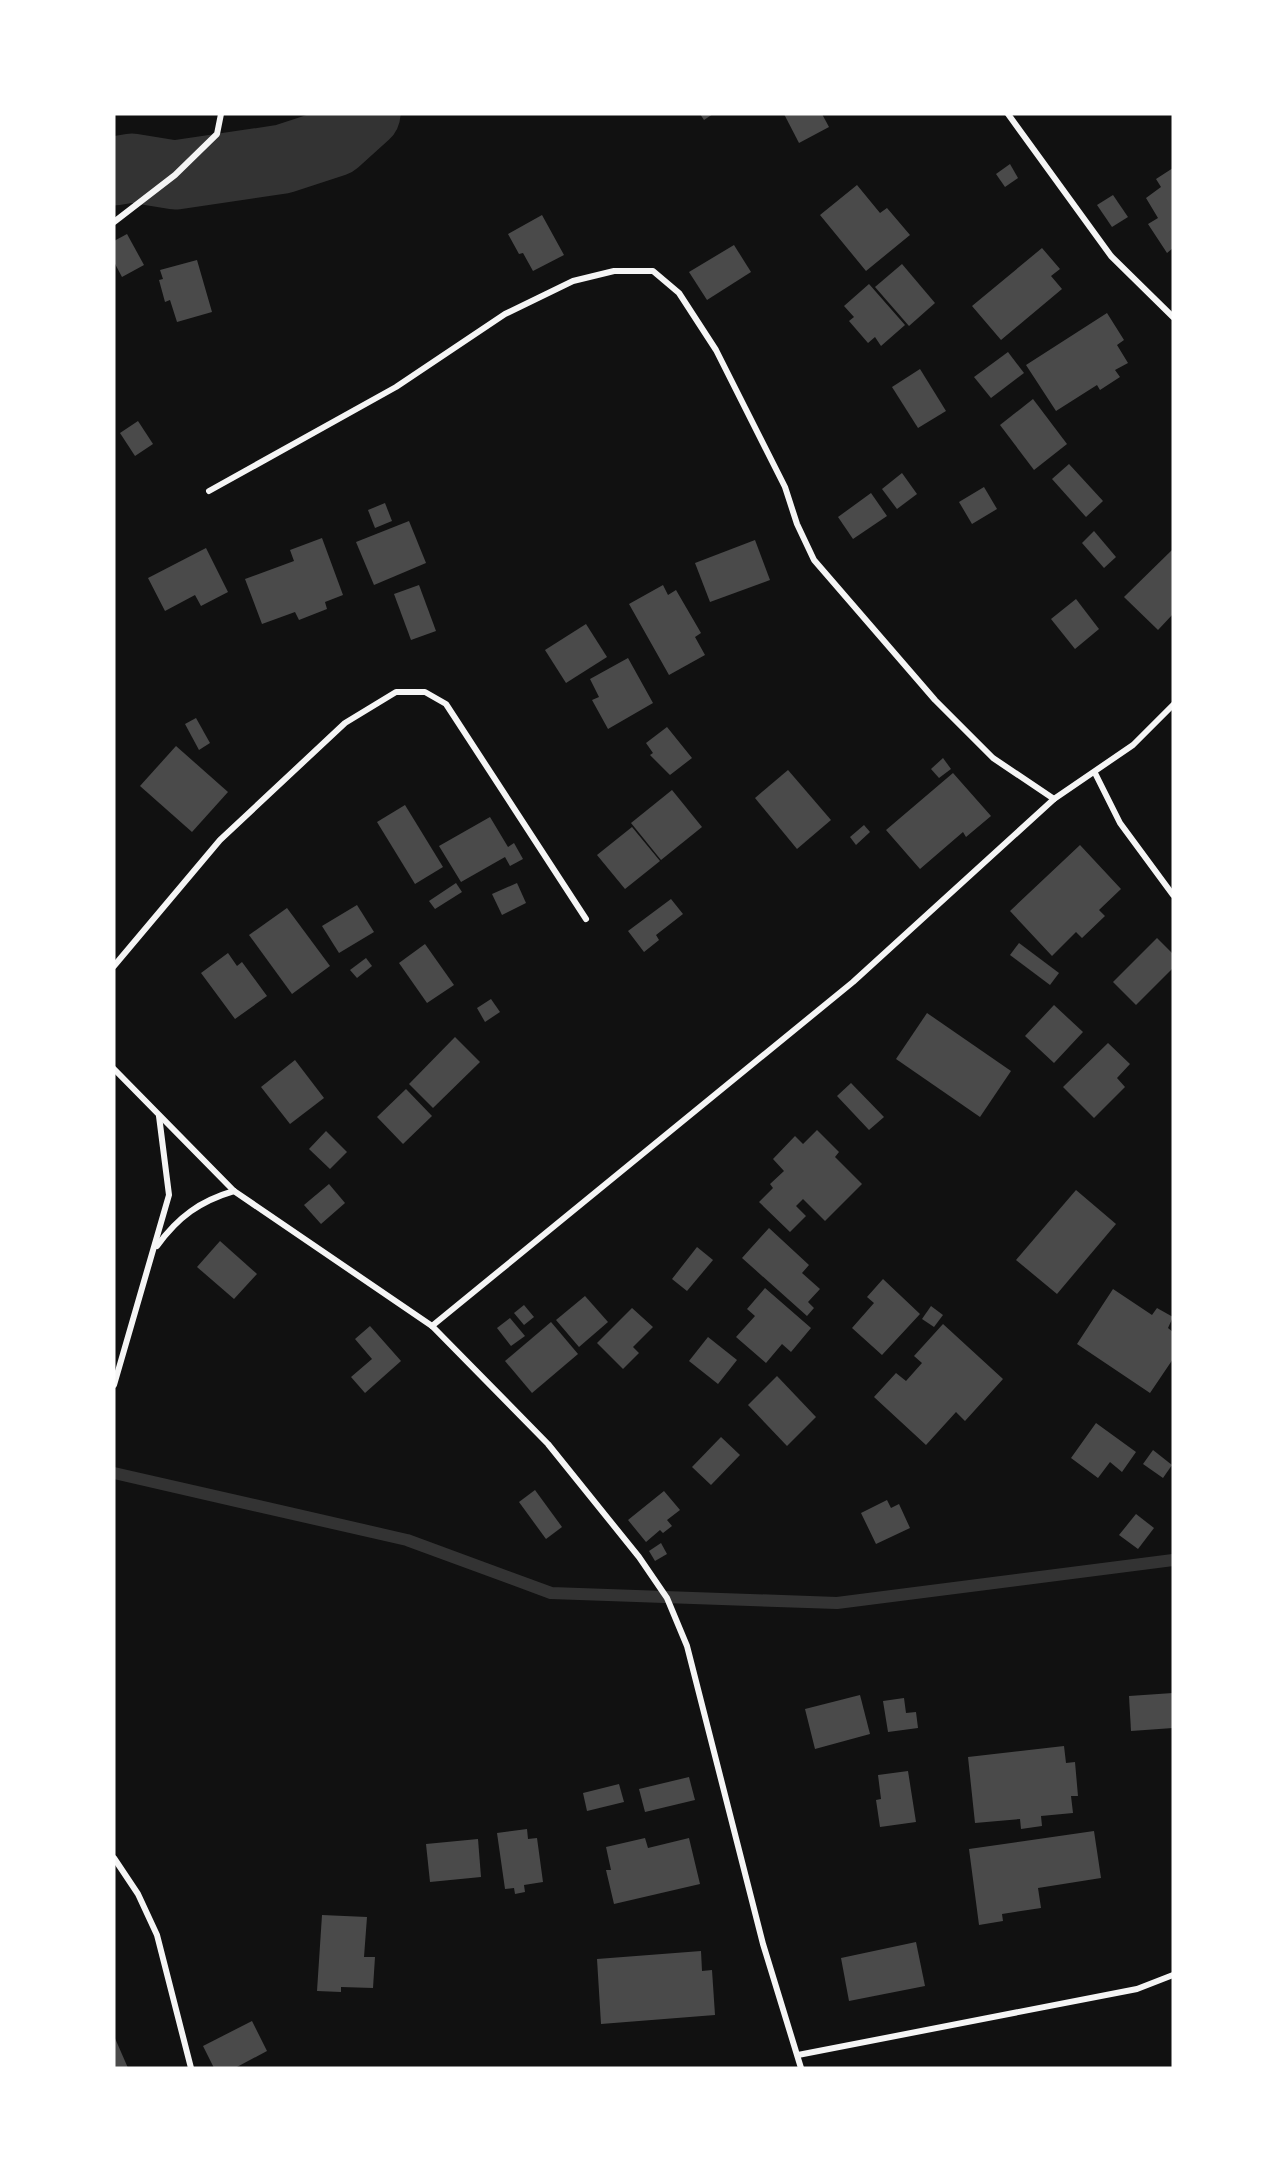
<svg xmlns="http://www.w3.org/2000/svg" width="1287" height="2182" font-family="Arial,sans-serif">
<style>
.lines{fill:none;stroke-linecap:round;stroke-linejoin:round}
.stream{stroke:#333;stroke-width:12}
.river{stroke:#333;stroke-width:69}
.building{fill:#4a4a4a}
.minor{stroke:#f5f5f5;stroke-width:6}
</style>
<rect width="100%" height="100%" fill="#111"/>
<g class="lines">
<path class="stream" d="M114 1473 407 1540 551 1593 837 1603 1173 1560"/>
<path class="river" d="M114 171 132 168 175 175 283 159 335 142 366 114"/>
</g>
<g class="building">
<path d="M700 114H713L704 120Z"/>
<path d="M784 114H822L829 127 799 143Z"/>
<path d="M1010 164 1018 178 1005 187 996 174Z"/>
<path d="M1173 168V248L1167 253 1148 224 1158 218 1146 198 1161 187 1156 179Z"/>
<path d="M857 185 880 213 887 208 910 235 866 271 820 215Z"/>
<path d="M1113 195 1128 217 1112 227 1097 205Z"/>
<path d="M542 215 564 255 533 271 523 253 519 254 508 234Z"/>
<path d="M127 234 144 265 122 277 114 262V241Z"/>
<path d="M734 245 751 272 707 300 689 272Z"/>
<path d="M1042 248 1060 269 1051 276 1062 289 1001 340 972 306Z"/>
<path d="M197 260 212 312 177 322 170 300 165 302 159 280 163 279 160 270Z"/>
<path d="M902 264 935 303 909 326 875 287Z"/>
<path d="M869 284 905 325 881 346 875 337 868 343 849 321 854 317 844 306Z"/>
<path d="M1107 313 1124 340 1117 345 1128 363 1115 370 1120 377 1100 390 1097 385 1056 411 1026 365Z"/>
<path d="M1008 352 1024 373 991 398 974 377Z"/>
<path d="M920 369 946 411 918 428 892 387Z"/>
<path d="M1033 399 1067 444 1034 470 1000 425Z"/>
<path d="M138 421 153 444 135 456 120 433Z"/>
<path d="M1069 464 1103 501 1086 517 1052 479Z"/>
<path d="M902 473 917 494 897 509 882 489Z"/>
<path d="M984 487 997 509 972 524 959 502Z"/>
<path d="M871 493 887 516 853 539 838 517Z"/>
<path d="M385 503 392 521 375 528 368 510Z"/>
<path d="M409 521 426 563 374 585 356 542Z"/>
<path d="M1094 531 1116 557 1104 568 1082 543Z"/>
<path d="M322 538 343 595 325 602 327 609 299 620 295 612 262 624 245 579 294 561 290 550Z"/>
<path d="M755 540 770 580 710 602 695 563Z"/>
<path d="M206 548 228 592 201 606 195 595 165 611 148 578Z"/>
<path d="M1173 549V614L1158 630 1124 597Z"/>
<path d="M419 585 436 631 411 640 394 594Z"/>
<path d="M663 585 668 595 676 590 701 633 695 637 705 655 669 675 629 604Z"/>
<path d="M1076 599 1099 629 1075 649 1051 619Z"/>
<path d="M586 624 607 657 566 683 545 650Z"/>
<path d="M628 658 653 703 608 729 592 700 599 697 590 679Z"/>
<path d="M196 718 210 743 199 750 185 724Z"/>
<path d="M667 727 692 758 670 775 650 755 653 753 646 743Z"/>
<path d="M176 746 228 792 192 832 140 786Z"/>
<path d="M943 758 951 769 939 778 931 769Z"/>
<path d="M788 770 831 820 797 849 755 798Z"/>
<path d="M953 773 991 816 966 837 963 832 920 869 886 830Z"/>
<path d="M672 790 702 827 661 860 631 823Z"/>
<path d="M405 805 443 867 415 884 377 822Z"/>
<path d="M490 817 508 847 514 843 523 859 510 866 505 857 461 882 439 846Z"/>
<path d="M864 825 870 832 856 845 850 837Z"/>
<path d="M632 827 660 861 625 889 597 855Z"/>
<path d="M1080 845 1121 889 1099 910 1105 916 1082 938 1076 932 1052 956 1010 911Z"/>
<path d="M456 883 462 892 435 909 429 901Z"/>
<path d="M517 883 526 903 502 915 492 894Z"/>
<path d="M671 899 683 914 656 935 659 940 644 952 628 931Z"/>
<path d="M357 905 374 932 339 953 322 926Z"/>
<path d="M287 908 330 966 292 994 249 935Z"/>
<path d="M1157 938 1173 954V968L1136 1005 1113 982Z"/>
<path d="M1019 943 1059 973 1050 985 1010 955Z"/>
<path d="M425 944 454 985 427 1003 399 963Z"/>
<path d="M228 953 237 966 242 962 267 996 235 1019 201 973Z"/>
<path d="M366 958 372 966 357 978 350 970Z"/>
<path d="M491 999 500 1012 485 1022 477 1008Z"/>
<path d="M1054 1005 1083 1032 1054 1063 1025 1036Z"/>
<path d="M927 1013 1011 1071 980 1117 896 1059Z"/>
<path d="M455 1037 480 1062 433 1108 409 1084Z"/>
<path d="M1108 1043 1130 1064 1117 1078 1125 1087 1094 1118 1063 1087Z"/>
<path d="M295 1060 324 1098 290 1124 261 1087Z"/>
<path d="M851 1083 884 1117 869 1130 837 1096Z"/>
<path d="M406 1089 432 1116 403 1144 377 1117Z"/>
<path d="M817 1130 839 1152 835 1157 862 1184 825 1221 803 1199 796 1206 806 1216 790 1232 759 1202 773 1188 770 1184 784 1171 773 1159 795 1136 803 1144Z"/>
<path d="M326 1131 347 1152 330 1169 309 1149Z"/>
<path d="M329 1184 345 1203 321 1224 304 1205Z"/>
<path d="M1076 1190 1116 1224 1057 1294 1016 1260Z"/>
<path d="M769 1228 809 1265 802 1273 820 1289 808 1302 814 1308 807 1316 742 1258Z"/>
<path d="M220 1241 257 1274 234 1299 197 1267Z"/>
<path d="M697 1247 713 1260 687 1291 672 1279Z"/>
<path d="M883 1279 920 1314 882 1355 852 1328 874 1303 867 1297Z"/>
<path d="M765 1288 811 1328 791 1352 782 1344 766 1363 736 1337 755 1316 747 1309Z"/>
<path d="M1113 1289 1152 1315 1157 1308 1173 1317 1168 1328 1173 1332V1359L1150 1393 1077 1344Z"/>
<path d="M585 1296 608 1322 579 1347 556 1320Z"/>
<path d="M524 1305 534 1317 524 1325 514 1313Z"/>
<path d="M931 1306 943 1315 934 1327 922 1319Z"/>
<path d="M632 1308 653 1327 633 1347 639 1353 623 1369 597 1343Z"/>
<path d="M510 1318 525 1336 511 1346 497 1328Z"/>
<path d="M551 1322 578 1354 532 1393 505 1361Z"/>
<path d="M943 1324 1003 1379 965 1421 956 1412 926 1445 874 1397 896 1373 906 1381 922 1363 914 1356Z"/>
<path d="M370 1326 401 1361 365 1393 351 1377 372 1359 355 1339Z"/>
<path d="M708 1337 737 1360 718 1384 689 1361Z"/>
<path d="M777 1376 816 1417 787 1446 748 1405Z"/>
<path d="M1096 1423 1136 1452 1122 1472 1110 1462 1098 1478 1071 1458Z"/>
<path d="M721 1437 740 1455 711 1485 692 1467Z"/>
<path d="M1153 1450 1172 1465 1163 1478 1143 1464Z"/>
<path d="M535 1490 562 1527 546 1539 519 1502Z"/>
<path d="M664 1491 680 1510 667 1520 672 1526 663 1533 660 1530 646 1542 628 1520Z"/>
<path d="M887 1500 891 1508 899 1504 910 1528 876 1544 861 1513Z"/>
<path d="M1136 1514 1154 1528 1138 1549 1119 1535Z"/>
<path d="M661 1543 667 1554 655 1561 649 1551Z"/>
<path d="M1173 1693V1728L1131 1731 1129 1696Z"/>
<path d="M860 1695 870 1734 815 1749 805 1709Z"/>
<path d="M904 1698 906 1713 916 1712 918 1728 888 1732 883 1701Z"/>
<path d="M1064 1746 1066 1763 1075 1762 1078 1796H1071L1073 1813 1041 1816 1042 1826 1021 1829 1020 1819 975 1823 968 1757Z"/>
<path d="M908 1771 916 1822 880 1827 876 1800 881 1799 878 1775Z"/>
<path d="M689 1777 695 1800 645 1812 639 1789Z"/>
<path d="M619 1784 624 1802 587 1811 583 1793Z"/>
<path d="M527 1829 528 1839 537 1838 543 1882 524 1885 525 1892 515 1894 514 1888 505 1889 497 1833Z"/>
<path d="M1094 1831 1101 1878 1038 1888 1041 1908 1002 1914 1003 1921 979 1925 969 1849Z"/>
<path d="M645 1838 648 1848 689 1838 700 1884 614 1904 606 1870H611L606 1847Z"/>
<path d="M478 1839 481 1877 430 1882 426 1844Z"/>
<path d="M322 1915 367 1917 364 1957H375L373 1988 341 1987V1992L317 1991Z"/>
<path d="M916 1942 925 1986 849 2001 841 1958Z"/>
<path d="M701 1951 702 1971 712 1970 715 2015 601 2024 597 1959Z"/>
<path d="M252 2021 267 2051 235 2068H214L203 2046Z"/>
<path d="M114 2036 128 2068H114Z"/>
</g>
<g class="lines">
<g class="minor">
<path d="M1008 114 1111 256 1173 317"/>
<path d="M114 222 175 175 217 134 221 114"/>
<path d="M209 491 396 387 505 314 573 281 614 271H653L679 293 716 350 785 487 797 524 814 560 935 700 993 758 1054 799"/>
<path d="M1095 773 1120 823 1173 895"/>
<path d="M114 966 220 840 345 723 396 692H425L446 704 586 919"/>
<path d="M114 1069 234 1191 432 1326 548 1444 639 1557 667 1598 687 1646 763 1944 801 2068"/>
<path d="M157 1246C178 1217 200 1201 234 1191"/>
<path d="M432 1326 853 982 1054 799 1133 745 1173 705"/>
<path d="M114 1385 169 1195 159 1116"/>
<path d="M114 1858 138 1894 157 1935 191 2068"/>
<path d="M798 2055 1137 1989 1173 1975"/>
</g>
</g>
<rect width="1287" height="2182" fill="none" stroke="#ffffff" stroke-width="231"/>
</svg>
